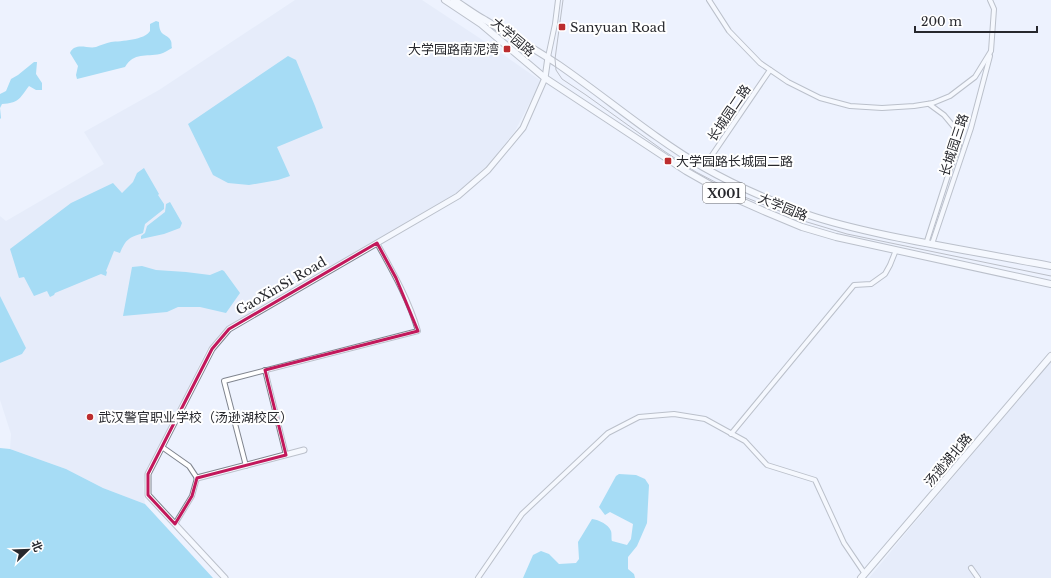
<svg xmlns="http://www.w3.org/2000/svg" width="1051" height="578" font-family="'Libre Baskerville','Noto Sans SC',serif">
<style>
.built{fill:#dde5f7}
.water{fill:#51c0ea}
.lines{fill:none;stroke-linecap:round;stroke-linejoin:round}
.minor-casing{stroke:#7f848e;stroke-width:6}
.tertiary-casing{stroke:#7f848e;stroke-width:7}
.secondary-casing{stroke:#7f848e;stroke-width:8}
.primary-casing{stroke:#7f848e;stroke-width:8}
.minor{stroke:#fff;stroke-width:4}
.tertiary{stroke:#fff;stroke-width:5}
.secondary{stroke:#fff;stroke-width:6}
.primary{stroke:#fff;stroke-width:6}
.tram{stroke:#7e8088;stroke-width:1}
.marked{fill:none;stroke:#c2185b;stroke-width:3;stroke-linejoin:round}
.poi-dot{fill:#bc2d2f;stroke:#fff;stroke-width:1.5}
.labels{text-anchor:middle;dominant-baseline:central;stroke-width:4;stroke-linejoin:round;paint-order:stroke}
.shield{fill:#fff;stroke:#68686c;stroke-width:1}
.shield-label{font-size:12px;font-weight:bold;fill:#27282d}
.poi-label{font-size:13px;fill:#27282d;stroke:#fff;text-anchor:start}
.street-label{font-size:13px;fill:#27282d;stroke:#fff}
</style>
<rect width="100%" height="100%" fill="#edf2fe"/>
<g class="built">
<path d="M295 0H422L481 39 541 81 515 131 489 164 451 198 296 288 220 334 205 352 194 377 146 471 143 486 145 504 103 488 66 469 10 449 11 434 0 400V363L22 354 26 348 0 296V216L6 221 104 164 84 132 159 90Z"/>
<path d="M1051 361V578H869L906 533Z"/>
</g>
<g class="water">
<path d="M156 21 159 22C159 38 168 33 171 41 172 43 171 46 172 48 168 50 164 53 160 54 146 57 134 52 125 67L77 79 76 75 78 66 70 53C75 42 87 49 96 47 101 45 106 43 111 42 121 41 145 40 150 31 150 30 150 25 150 24Z"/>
<path d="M288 56 296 60 315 106 323 128 277 147 290 176 278 180 249 185 228 183 213 175 188 124Z"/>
<path d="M34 62H37L36 74 42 83V90H36L29 86C19 99 19 103 2 104L0 108 1 118 0 119V94L6 91 11 79 18 75Z"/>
<path d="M144 168 159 194 158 195 164 204V209L145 224 143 233C128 238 126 239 120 253L114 251 106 271 107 272 106 276 101 274 55 293 54 295 50 297 47 291 34 296 24 277 19 278 10 249 71 203 113 183 122 193 133 182 137 173Z"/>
<path d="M170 202 182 223 180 228 164 234 141 239V236L145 233 147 226 165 212 166 204Z"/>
<path d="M142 266 156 270 186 272 210 275 222 270 224 271 240 293 226 313 200 307H178L167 312 123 316 132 267Z"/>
<path d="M0 296 26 348 22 354 0 363Z"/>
<path d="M0 448 10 449 66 469 103 488 145 504 213 578H0Z"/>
<path d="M619 474 636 475 645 479 649 485 647 523 637 546 628 557V569L634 574 635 578H523L533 555 541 551 549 554 559 564 576 563 579 559 578 542 592 519C599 520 608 524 611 531 612 534 611 539 612 541L627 545 631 539 633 524 610 512 605 515 599 507 616 476Z"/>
</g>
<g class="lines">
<g class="minor-casing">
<g id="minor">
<path d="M709 0 729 31 760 63 788 82 820 98 850 106 882 108 914 106 933 103 950 96 975 77 991 51 994 9 990 0"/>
<path d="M548 57 555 24 558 0"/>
<path d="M704 167 770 70"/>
<path d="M926 244 951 166 959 146V138L954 127 944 115 929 104"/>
<path d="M932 244 971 128 990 56"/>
<path d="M265 370 286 455"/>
<path d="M731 434 854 285 871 284 885 274 890 265 896 250"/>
<path d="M162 447 189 466 197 478 192 496 175 524"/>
<path d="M246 466 224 381 418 331C409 300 393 272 377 243"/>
<path d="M971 568 978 578"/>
<path d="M478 578 522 514 608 433 639 417 674 414 705 419 745 441 767 465 815 480 844 543 865 574"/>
</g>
</g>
<g class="tertiary-casing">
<g id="tertiary">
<path d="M197 478 304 450"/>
<path d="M225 578 148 495V474L212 349 229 329 458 196 488 170 523 128 545 78 548 57"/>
</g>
</g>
<g class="secondary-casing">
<path id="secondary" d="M861 578 1051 356"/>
</g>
<g class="primary-casing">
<g id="primary">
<path d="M445 0 481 24 545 78 686 171 730 196 766 212 802 227 836 237 1051 284"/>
<path d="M454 0C465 7 474 14 485 20 510 35 535 49 559 65 608 99 652 137 703 167 736 186 771 201 806 214 834 224 862 230 890 236 944 247 997 256 1051 266"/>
</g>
</g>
<use href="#minor" class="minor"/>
<use href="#tertiary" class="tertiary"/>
<use href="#secondary" class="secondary"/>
<use href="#primary" class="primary"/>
<path class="tram" d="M563 0 555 59 556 70 562 79 586 95 664 151 696 172 742 196 807 222 847 234 1051 276"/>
</g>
<path d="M0 0H1051V578H0ZM377 243 396 278 418 331 265 370 286 455 197 478 192 496 175 524 148 495V474L212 349 229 329Z" fill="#edf2fe" fill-opacity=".55" fill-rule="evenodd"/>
<path class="marked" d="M377 243 396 278 418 331 265 370 286 455 197 478 192 496 175 524 148 495V474L212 349 229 329Z"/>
<g class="poi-dot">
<rect x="558" y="23" width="8" height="8" rx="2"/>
<rect x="503" y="45" width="8" height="8" rx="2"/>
<rect x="664" y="157" width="8" height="8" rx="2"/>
<circle cx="90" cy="417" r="4"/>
</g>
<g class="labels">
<rect class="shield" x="703" y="183" width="42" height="20" rx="3"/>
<g class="shield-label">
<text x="724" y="193">X001</text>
</g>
<g class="poi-label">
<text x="570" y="27">Sanyuan Road</text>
<text x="499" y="49" text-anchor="end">大学园路南泥湾</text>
<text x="676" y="161">大学园路长城园二路</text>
<text x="98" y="417">武汉警官职业学校（汤逊湖校区）</text>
</g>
<g class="street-label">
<text transform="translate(513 37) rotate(40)">大学园路</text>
<text transform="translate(729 113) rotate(-56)">长城园二路</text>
<text transform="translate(954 145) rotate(-72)">长城园三路</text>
<text transform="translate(783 207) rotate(22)">大学园路</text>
<text transform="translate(281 286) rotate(-30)">GaoXinSi Road</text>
<text transform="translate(948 460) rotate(-50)">汤逊湖北路</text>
</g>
</g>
<g transform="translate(28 550) rotate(67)" stroke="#ffffff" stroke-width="3" paint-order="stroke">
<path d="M0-3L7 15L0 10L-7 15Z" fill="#27282d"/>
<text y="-6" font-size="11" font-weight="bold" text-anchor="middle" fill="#27282d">北</text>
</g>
<path d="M915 26v6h122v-6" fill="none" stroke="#27282d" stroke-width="2"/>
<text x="921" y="26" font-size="12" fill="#27282d" stroke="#ffffff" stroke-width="3" paint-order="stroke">200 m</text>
</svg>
